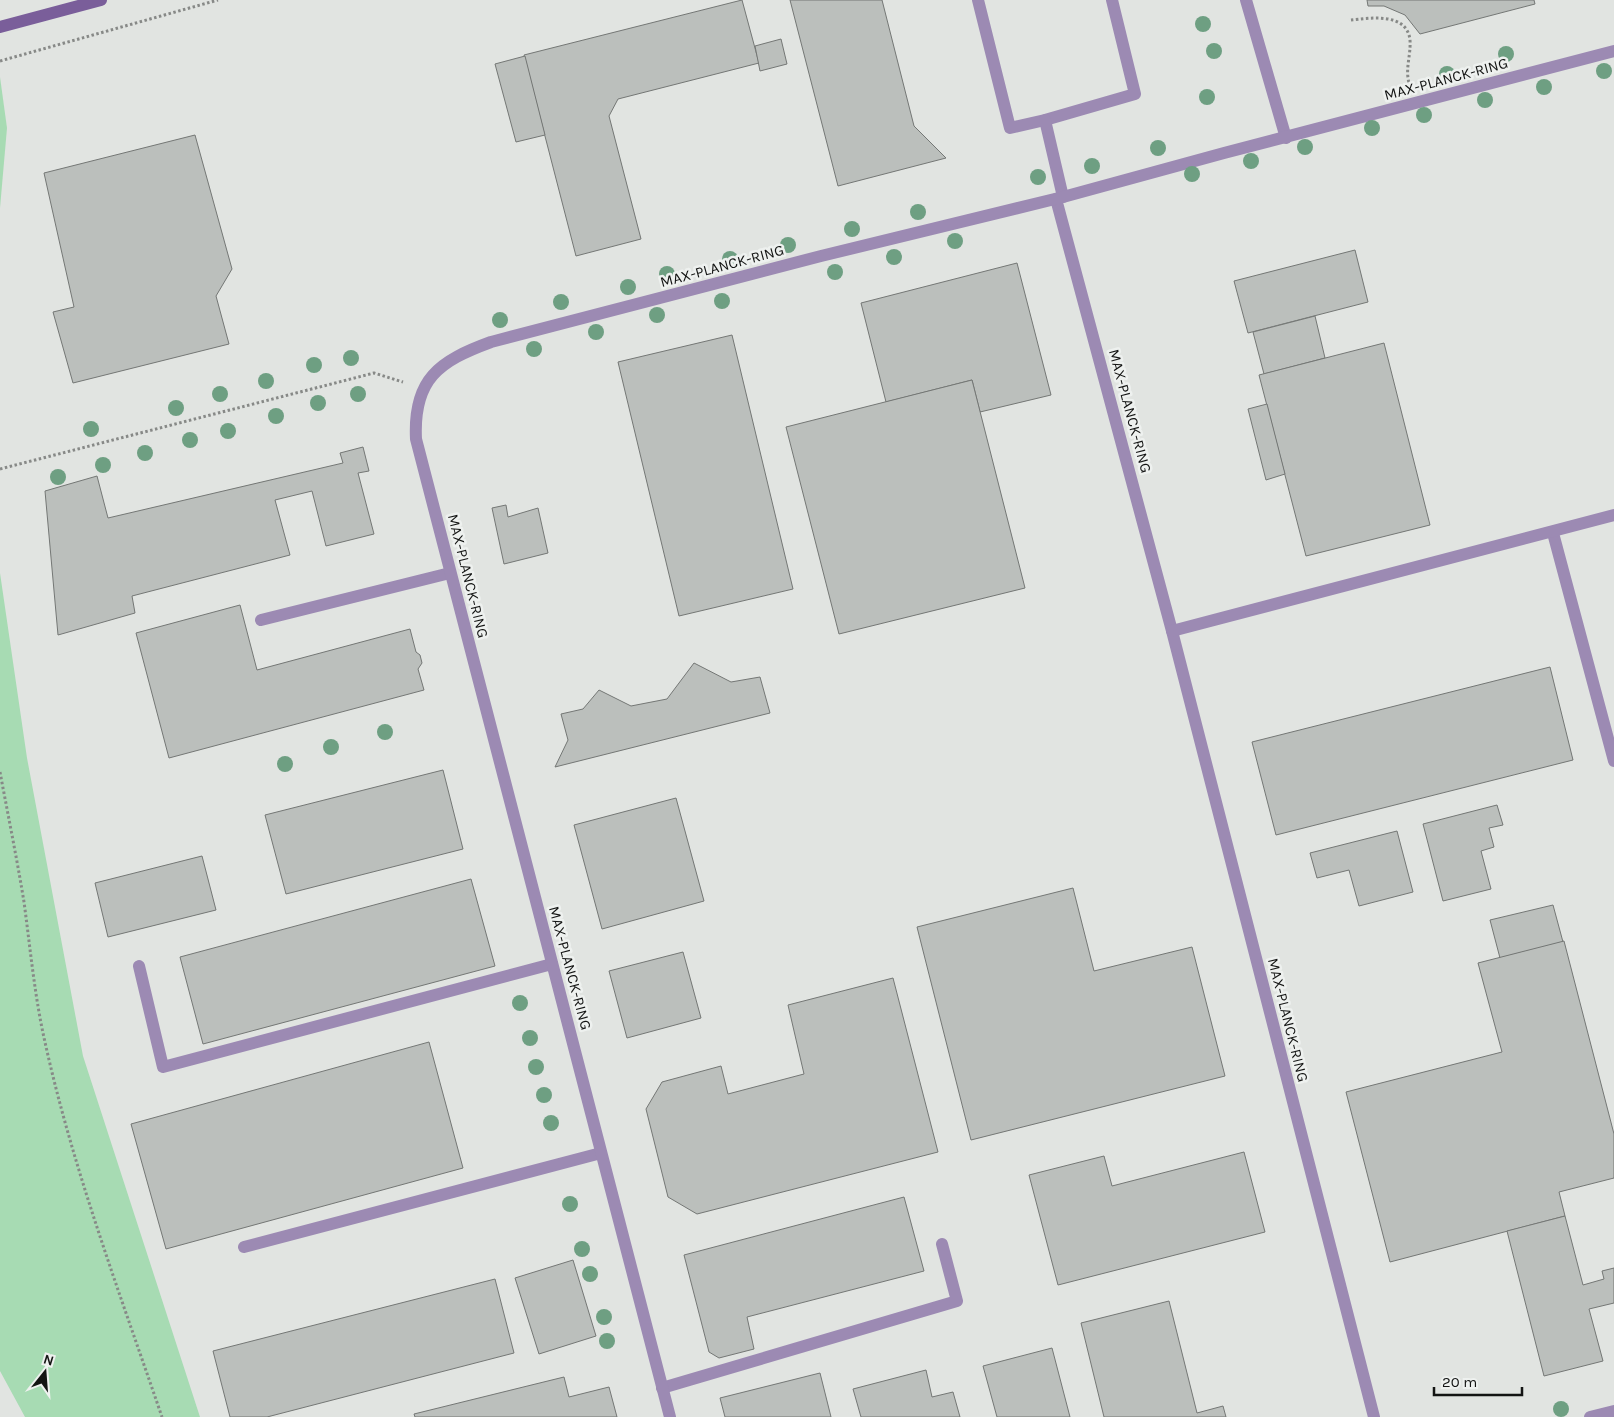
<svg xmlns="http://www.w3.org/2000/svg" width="1614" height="1417" font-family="Karla,sans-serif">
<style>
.green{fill:#a7dbb3}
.building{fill:#bbbfbc;stroke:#747775}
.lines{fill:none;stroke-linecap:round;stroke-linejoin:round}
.path{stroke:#878987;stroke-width:3;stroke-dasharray:2.5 2.5;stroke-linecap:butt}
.service{stroke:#9c8ab3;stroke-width:12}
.minor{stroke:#9c8ab3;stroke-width:12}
.secondary{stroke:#7a5e9a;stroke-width:12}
.tree{fill:#6e9f82}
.labels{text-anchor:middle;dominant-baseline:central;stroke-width:5;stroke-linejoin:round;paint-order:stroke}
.street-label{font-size:15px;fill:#131413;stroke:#eef1ef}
</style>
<rect width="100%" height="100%" fill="#e1e4e1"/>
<g class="green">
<path d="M0 77 7 128 0 208Z"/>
<path d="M0 573 27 758 83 1056 200 1417H25L0 1371Z"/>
</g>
<g class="building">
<path d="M742 0 759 63 618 99 609 116 641 239 576 256 524 55Z"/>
<path d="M790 0H882L914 126 946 158 838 186Z"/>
<path d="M1367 0H1534L1535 4 1420 34 1405 15 1384 6H1368Z"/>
<path d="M781 39 787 64 760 71 755 46Z"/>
<path d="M525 56 545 135 516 142 495 64Z"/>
<path d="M195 135 232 269 216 296 229 344 73 383 53 312 74 307 44 173Z"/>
<path d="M1355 250 1368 302 1248 333 1234 281Z"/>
<path d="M1017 263 1051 395 980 412 972 380 886 402 861 303Z"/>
<path d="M1315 316 1325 358 1264 374 1253 332Z"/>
<path d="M732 335 793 589 679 616 618 362Z"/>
<path d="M1384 343 1430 525 1306 556 1259 375Z"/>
<path d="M972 380 1025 588 839 634 786 427Z"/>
<path d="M1267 404 1285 474 1266 480 1248 409Z"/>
<path d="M363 447 369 471 358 473 374 534 326 546 312 491 275 500 290 555 132 596 135 613 58 635 45 491 97 476 108 518 343 463 340 453Z"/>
<path d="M506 505 508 517 538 508 548 553 504 564 492 508Z"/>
<path d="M240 605 257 670 410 629 416 652 420 655 422 663 418 669 424 690 169 758 136 633Z"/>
<path d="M694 663 731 682 760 677 770 713 555 767 568 740 561 714 583 709 599 690 631 706 667 699Z"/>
<path d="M1550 667 1573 760 1276 835 1252 742Z"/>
<path d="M443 770 463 849 286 894 265 815Z"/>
<path d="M676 798 704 901 602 929 574 825Z"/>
<path d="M1497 805 1503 825 1489 828 1494 847 1481 851 1491 889 1443 901 1423 824Z"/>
<path d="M1397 831 1413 892 1359 906 1349 870 1317 878 1310 853Z"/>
<path d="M202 856 216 910 108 937 95 883Z"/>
<path d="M471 879 495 966 203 1044 180 957Z"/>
<path d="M1073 888 1094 971 1192 947 1225 1076 971 1140 917 927Z"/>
<path d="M1553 905 1563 942 1500 958 1490 920Z"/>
<path d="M1564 941 1614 1134V1178L1559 1192 1565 1216 1390 1262 1346 1092 1502 1052 1478 963Z"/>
<path d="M683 952 701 1018 627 1038 609 971Z"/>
<path d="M893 978 938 1152 697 1214 668 1197 646 1109 662 1082 721 1066 728 1094 804 1074 788 1005Z"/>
<path d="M429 1042 463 1168 166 1249 131 1124Z"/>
<path d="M1244 1152 1265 1232 1058 1285 1029 1175 1104 1156 1112 1186Z"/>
<path d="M904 1197 924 1271 747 1317 754 1349 719 1358 709 1352 684 1255Z"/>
<path d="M1565 1216 1583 1285 1604 1279 1602 1271 1614 1268V1303L1589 1309 1603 1361 1544 1376 1507 1231Z"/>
<path d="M573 1260 596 1336 539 1354 515 1278Z"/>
<path d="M495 1279 514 1353 267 1417H230L213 1351Z"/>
<path d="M1169 1301 1197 1413 1223 1406 1226 1417H1104L1081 1323Z"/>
<path d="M1052 1348 1070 1417H997L983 1366Z"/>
<path d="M926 1370 932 1397 953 1392 960 1417H861L853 1389Z"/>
<path d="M820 1373 831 1417H725L720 1398Z"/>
<path d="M564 1377 569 1397 609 1387 617 1417H415L414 1414Z"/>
</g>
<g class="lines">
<g class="path">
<path d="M1351 20C1370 18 1407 12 1410 40 1411 56 1405 68 1409 83"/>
<path d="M0 61 218 0"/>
<path d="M0 469 374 373 403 382"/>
<path d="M0 772C8 815 17 859 24 902 30 946 34 990 43 1033 71 1164 119 1291 162 1417"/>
</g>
<g class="service">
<path d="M978 0 1010 128 1045 120 1135 94 1112 0"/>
<path d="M1045 120 1063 197"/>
<path d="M261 620 450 573"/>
<path d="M139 966 163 1067 552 964"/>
<path d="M244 1247 601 1153"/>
<path d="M662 1388 957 1301 942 1244"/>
</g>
<g class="minor">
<path d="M1246 0 1286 138"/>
<path d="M1056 199 1172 631 1374 1417"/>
<path d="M1553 533 1614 761"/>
<path d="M1172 631 1614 515"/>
<path d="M670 1417 416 439C413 379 439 361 491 342L821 256 1063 197 1224 153 1614 51"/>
<path d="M1590 1417 1614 1411"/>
</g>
<path class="secondary" d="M0 27 101 0"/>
</g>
<g class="tree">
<circle cx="1203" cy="24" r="8"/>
<circle cx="1214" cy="51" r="8"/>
<circle cx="1506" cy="54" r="8"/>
<circle cx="1604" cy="71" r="8"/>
<circle cx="1447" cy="74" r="8"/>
<circle cx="1544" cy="87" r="8"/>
<circle cx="1207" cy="97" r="8"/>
<circle cx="1485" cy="100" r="8"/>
<circle cx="1424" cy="115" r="8"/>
<circle cx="1372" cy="128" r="8"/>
<circle cx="1305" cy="147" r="8"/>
<circle cx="1158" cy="148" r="8"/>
<circle cx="1251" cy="161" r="8"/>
<circle cx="1092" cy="166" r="8"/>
<circle cx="1192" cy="174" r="8"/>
<circle cx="1038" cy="177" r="8"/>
<circle cx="918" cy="212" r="8"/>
<circle cx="852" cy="229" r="8"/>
<circle cx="955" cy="241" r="8"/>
<circle cx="788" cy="245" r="8"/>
<circle cx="894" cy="257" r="8"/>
<circle cx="730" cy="259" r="8"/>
<circle cx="835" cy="272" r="8"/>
<circle cx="667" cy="274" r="8"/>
<circle cx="628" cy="287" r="8"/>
<circle cx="722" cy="301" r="8"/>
<circle cx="561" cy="302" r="8"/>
<circle cx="657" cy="315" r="8"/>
<circle cx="500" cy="320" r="8"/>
<circle cx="596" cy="332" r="8"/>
<circle cx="534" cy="349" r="8"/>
<circle cx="351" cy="358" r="8"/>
<circle cx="314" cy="365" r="8"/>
<circle cx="266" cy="381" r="8"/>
<circle cx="220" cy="394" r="8"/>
<circle cx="358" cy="394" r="8"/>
<circle cx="318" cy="403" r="8"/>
<circle cx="176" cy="408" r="8"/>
<circle cx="276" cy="416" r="8"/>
<circle cx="91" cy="429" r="8"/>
<circle cx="228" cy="431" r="8"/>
<circle cx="190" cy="440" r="8"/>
<circle cx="145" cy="453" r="8"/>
<circle cx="103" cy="465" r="8"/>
<circle cx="58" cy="477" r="8"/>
<circle cx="385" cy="732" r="8"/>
<circle cx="331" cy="747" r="8"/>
<circle cx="285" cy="764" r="8"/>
<circle cx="520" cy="1003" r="8"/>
<circle cx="530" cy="1038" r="8"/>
<circle cx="536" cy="1067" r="8"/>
<circle cx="544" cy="1095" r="8"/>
<circle cx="551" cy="1123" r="8"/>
<circle cx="570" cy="1204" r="8"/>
<circle cx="582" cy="1249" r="8"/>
<circle cx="590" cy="1274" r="8"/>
<circle cx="604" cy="1317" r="8"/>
<circle cx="607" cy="1341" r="8"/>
<circle cx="1561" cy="1409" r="8"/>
</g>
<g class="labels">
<g class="street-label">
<text transform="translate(1446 79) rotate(-15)">MAX-PLANCK-RING</text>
<text transform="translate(722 266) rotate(-15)">MAX-PLANCK-RING</text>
<text transform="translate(1130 411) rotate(75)">MAX-PLANCK-RING</text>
<text transform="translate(468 576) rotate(76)">MAX-PLANCK-RING</text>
<text transform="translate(570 968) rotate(75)">MAX-PLANCK-RING</text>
<text transform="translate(1288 1020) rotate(76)">MAX-PLANCK-RING</text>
</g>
</g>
<g transform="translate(45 1372) rotate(17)" stroke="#eef1ef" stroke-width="4" paint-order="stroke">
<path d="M0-4L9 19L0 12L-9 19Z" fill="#131413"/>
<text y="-8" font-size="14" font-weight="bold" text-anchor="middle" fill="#131413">N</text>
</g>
<path d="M1434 1387v8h88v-8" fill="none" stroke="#131413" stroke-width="2.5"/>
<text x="1442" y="1387" font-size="15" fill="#131413" stroke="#eef1ef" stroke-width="4" paint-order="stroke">20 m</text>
</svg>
